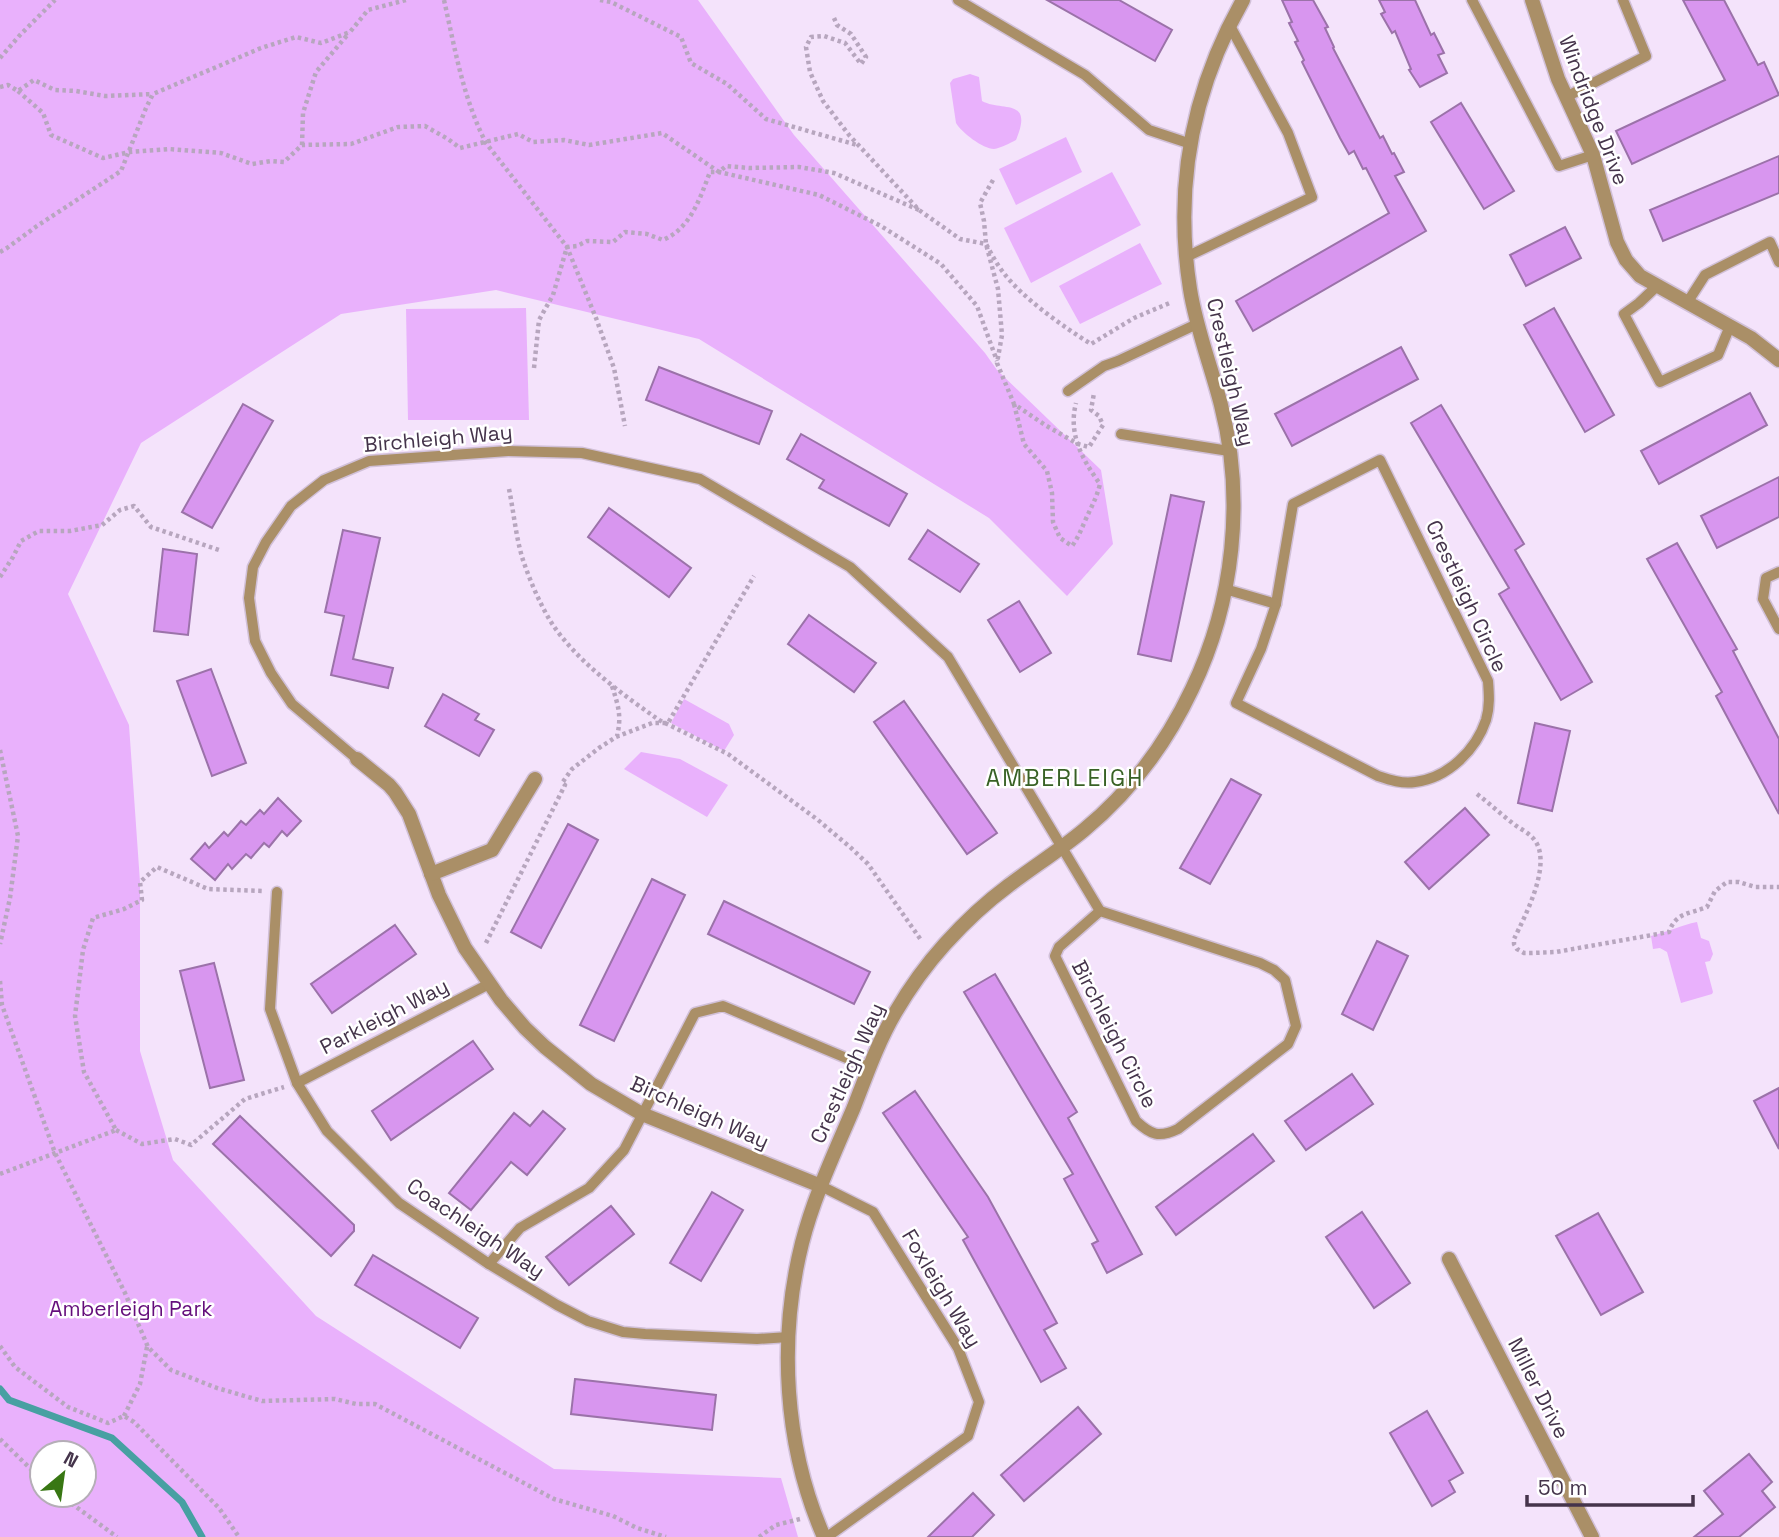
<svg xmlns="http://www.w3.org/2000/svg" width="1779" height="1537" font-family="'Space Grotesk',sans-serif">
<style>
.green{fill:#e9b1fc;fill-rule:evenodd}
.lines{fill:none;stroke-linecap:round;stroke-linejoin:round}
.stream{stroke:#47a0a2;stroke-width:7}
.building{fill:#d896ef;stroke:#9b72a9;stroke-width:2}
.service-casing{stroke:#d1c0d8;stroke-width:13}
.minor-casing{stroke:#d1c0d8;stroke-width:17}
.path{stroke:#b7a6be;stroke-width:4.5;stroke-dasharray:3.5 3.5;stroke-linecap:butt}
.service{stroke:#aa8f67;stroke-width:10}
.minor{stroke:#aa8f67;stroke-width:14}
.labels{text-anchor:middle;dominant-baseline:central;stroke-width:5;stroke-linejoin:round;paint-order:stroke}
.street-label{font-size:21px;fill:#45344b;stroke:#fff}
.park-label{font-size:21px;fill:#640d7b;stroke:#fff}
.neighbourhood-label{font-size:23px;letter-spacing:2px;fill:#386125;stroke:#fff}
</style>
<rect width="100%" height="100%" fill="#f4e3fb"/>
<g class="green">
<path d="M0 0H698L794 135 985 353 997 370 1101 470 1113 544 1067 596 989 518 699 339 496 290 341 314 141 443 68 594 129 725 140 882V1051L173 1160 316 1316 554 1469 781 1478 798 1537H0ZM42 1453H84V1495H42Z"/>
<path d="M970 74 979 77 982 101C1002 112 1034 97 1016 140 1010 143 1001 148 994 149 983 149 961 132 956 123L950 83 953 79Z"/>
<path d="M1066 137 1082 172 1016 205 999 169Z"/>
<path d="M1112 172 1141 225 1031 283 1004 228Z"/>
<path d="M1140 243 1162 284 1080 324 1059 286Z"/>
<path d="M526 308 529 420H408L406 309Z"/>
<path d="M684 699 729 724 734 735 724 751 671 723Z"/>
<path d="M641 752 680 759 728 785 707 817 624 769Z"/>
<path d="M1697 922 1701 938 1709 941 1713 954 1710 961 1705 962 1713 992 1712 994 1681 1003 1667 952 1660 948 1653 949 1651 936C1668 932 1681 925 1697 922Z"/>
</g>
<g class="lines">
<path class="stream" d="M0 1389 9 1400 112 1438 182 1502 202 1537"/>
</g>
<g class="building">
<path d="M1047 0H1119L1172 30 1155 61Z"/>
<path d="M1282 0H1313L1328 27 1325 28 1334 47 1333 48 1380 138 1383 136 1392 154 1394 153 1404 172 1395 176 1426 231 1253 331 1236 301 1389 213 1366 168 1363 169 1354 151 1349 154 1340 138 1302 62 1304 60 1295 42 1298 41 1289 23 1292 22Z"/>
<path d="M1379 0H1415L1431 35 1434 33 1444 53 1438 55 1447 73 1420 87 1409 70 1411 69 1395 31 1392 33 1381 14 1385 12Z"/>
<path d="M1683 0H1724L1758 65 1764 62 1779 95 1632 164 1616 131 1725 80Z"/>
<path d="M1461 103 1514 191 1484 209 1431 122Z"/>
<path d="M1779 156V193L1663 241 1650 210Z"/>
<path d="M1565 227 1581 258 1526 286 1510 255Z"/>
<path d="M1554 308 1614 415 1585 432 1524 325Z"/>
<path d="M1401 347 1418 379 1292 446 1275 414Z"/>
<path d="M659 367 772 411 759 444 646 400Z"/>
<path d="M1750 393 1767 425 1659 484 1641 451Z"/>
<path d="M243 404 273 421 212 528 182 512Z"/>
<path d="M1441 405 1524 544 1515 550 1592 682 1561 700 1499 594 1509 588 1411 423Z"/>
<path d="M801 434 907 494 889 526 819 488 824 480 787 459Z"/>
<path d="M1779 477V517L1717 548 1701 516Z"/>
<path d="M1171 495 1204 502 1171 661 1138 654Z"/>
<path d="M609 508 691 568 669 597 588 537Z"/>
<path d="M343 530 380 538 353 659 393 668 388 688 331 675 344 616 325 612Z"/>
<path d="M928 530 979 564 960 592 909 559Z"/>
<path d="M1677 543 1737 649 1733 651 1779 739V814L1716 696 1722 692 1647 559Z"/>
<path d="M163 549 197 554 188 635 154 631Z"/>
<path d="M1019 601 1051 653 1020 672 988 620Z"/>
<path d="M809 615 876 663 854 692 788 644Z"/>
<path d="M211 669 246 763 212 776 177 681Z"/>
<path d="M443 694 479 714 475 720 494 730 479 756 425 726Z"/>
<path d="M904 701 997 833 967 854 874 722Z"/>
<path d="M1535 723 1570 731 1552 811 1518 803Z"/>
<path d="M1231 779 1261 795 1210 884 1180 868Z"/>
<path d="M278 798 301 821 287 836 282 831 269 847 264 843 251 858 246 854 232 869 228 864 215 880 191 859 205 843 209 848 224 832 228 836 241 821 246 825 260 810 264 814Z"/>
<path d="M1465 808 1489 835 1429 889 1405 862Z"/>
<path d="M568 824 598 840 541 948 511 932Z"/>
<path d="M652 879 685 895 614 1041 580 1025Z"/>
<path d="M724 901 870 972 854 1004 708 934Z"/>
<path d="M395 925 416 954 332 1013 311 984Z"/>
<path d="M1377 941 1408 956 1373 1030 1342 1014Z"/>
<path d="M214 963 244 1080 210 1088 180 971Z"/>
<path d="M995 974 1077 1112 1068 1118 1142 1254 1107 1273 1092 1244 1098 1241 1064 1179 1073 1174 964 992Z"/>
<path d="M473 1041 493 1069 391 1140 372 1111Z"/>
<path d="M1352 1074 1373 1104 1306 1150 1285 1121Z"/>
<path d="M1779 1088V1149L1754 1101Z"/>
<path d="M915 1091 988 1197 1057 1323 1044 1330 1066 1368 1041 1382 963 1240 968 1237 883 1113Z"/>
<path d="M543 1111 565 1129 527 1175 511 1162 471 1210 449 1193 514 1113 530 1126Z"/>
<path d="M240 1116 354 1225V1231L331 1256 213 1144Z"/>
<path d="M1253 1134 1274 1161 1176 1235 1156 1207Z"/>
<path d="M712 1192 743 1210 701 1281 670 1263Z"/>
<path d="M611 1206 634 1234 569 1285 546 1257Z"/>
<path d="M1362 1212 1410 1283 1374 1308 1326 1237Z"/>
<path d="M1598 1213 1643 1292 1601 1315 1556 1236Z"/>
<path d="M373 1255 478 1318 460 1348 355 1285Z"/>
<path d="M575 1379 716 1395 712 1430 571 1414Z"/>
<path d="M1078 1407 1101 1434 1024 1501 1001 1475Z"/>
<path d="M1427 1411 1463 1473 1449 1481 1455 1492 1432 1506 1390 1433Z"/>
<path d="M1749 1454 1772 1482 1762 1491 1775 1507 1739 1537H1694L1723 1514 1704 1491Z"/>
<path d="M973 1493 994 1515 972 1537H928Z"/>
</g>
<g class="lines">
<g class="service-casing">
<g id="service">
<path d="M958 0 1085 75 1149 130 1191 144"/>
<path d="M1472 0 1559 166 1593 155"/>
<path d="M1566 97 1646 56 1623 0"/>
<path d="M1186 257 1312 197 1288 133 1229 24"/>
<path d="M1657 286 1639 303 1624 314 1660 382 1718 355 1730 326"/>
<path d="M1687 303 1705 275 1770 242 1779 262"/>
<path d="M1068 391 1104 366 1118 361 1197 324"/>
<path d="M1121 434 1229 451"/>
<path d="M1380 460 1488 681C1489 694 1490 707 1486 720 1476 750 1448 778 1415 782 1402 784 1390 780 1378 776L1236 703 1261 649 1276 604 1293 504Z"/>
<path d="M1779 572 1766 578 1763 599 1779 629"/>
<path d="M1225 589 1276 604"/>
<path d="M357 759 292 704 271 673 255 641 249 598 253 567 266 542 291 506 324 480 369 461 508 451 582 453 700 479 850 567 948 657 1100 911"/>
<path d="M277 892 270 1009 297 1083 327 1131 399 1203 489 1264 557 1305 588 1321 623 1332 645 1334 757 1339 789 1337"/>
<path d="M1100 911 1260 963 1274 970 1285 980 1296 1026 1288 1044 1178 1129C1159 1138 1151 1135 1136 1121L1055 956 1059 947Z"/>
<path d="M297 1083 489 984"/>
<path d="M821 1186 873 1212 958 1348 979 1402 968 1436 827 1537"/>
<path d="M489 1264 520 1228 589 1188 624 1150 695 1013 723 1006 870 1068"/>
</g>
</g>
<g class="minor-casing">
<g id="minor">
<path d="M1532 0 1558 79 1593 155 1617 242 1626 260 1640 276 1751 338 1779 360"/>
<path d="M357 759 389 785 395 792 409 814 439 895 465 948 501 1000 525 1028 545 1047 591 1084 642 1114 821 1186"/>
<path d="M431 874 492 850 535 779"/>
<path d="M1449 1259 1592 1537"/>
<path d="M824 1537C784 1446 778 1339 802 1243 814 1196 835 1152 854 1107 866 1076 878 1042 895 1013 909 989 926 965 945 944 964 923 985 903 1008 886 1033 867 1060 850 1084 830 1130 792 1167 742 1192 689 1234 602 1245 498 1221 405 1211 366 1196 328 1190 289 1174 187 1192 90 1243 0"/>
</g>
</g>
<g class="path">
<path d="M444 0C455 49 463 98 486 143L567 247 596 318 614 368 625 426"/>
<path d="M600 0 611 2 681 37 691 63 727 84 766 119 857 145"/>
<path d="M834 18 837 25 851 34 866 57 861 64 845 43 824 36 811 37 806 47 810 72 823 101 849 135 919 210 960 239 986 244C991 253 996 263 1003 272 1022 298 1064 327 1091 344L1134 318 1172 302"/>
<path d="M0 58 20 35 55 0"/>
<path d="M0 87 8 85 18 91 34 80 55 90 76 91 105 96 153 94"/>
<path d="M18 91 43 113 51 135 103 158 130 152 169 149 221 153 252 164 271 161 284 162 302 145 351 144 398 127 425 126 448 139 460 148 518 134 533 142 564 140 589 145 662 133 719 172 726 166 749 168 799 167 834 173 919 210"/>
<path d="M302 145 303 113 316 72 349 33"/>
<path d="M993 180 980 203 984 221 986 244 998 289 1002 335 997 363 1014 404 1045 425 1078 444 1089 447 1103 425 1099 416 1091 410 1094 393"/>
<path d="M0 252 7 248 37 226 121 171 146 108 153 94 261 48 296 37 321 43 350 32 368 10 406 0"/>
<path d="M534 368 539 320 553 295 567 247 577 246 587 241 613 242 625 232 647 234 663 240C691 228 700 198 710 172H719L819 195 881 226 941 264 977 306 997 361"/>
<path d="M1014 404 1024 444 1047 471 1052 493 1053 522 1060 538 1072 546C1078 538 1081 530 1085 521 1091 507 1096 500 1100 484 1082 459 1068 434 1076 403"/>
<path d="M509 489C514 513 516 540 524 563 531 583 540 604 551 622 576 661 622 694 659 720L728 754 818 820 850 847 868 864 921 940"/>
<path d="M0 577 13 557 21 541 39 531H70L102 525 120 510 134 506 151 527 222 551"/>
<path d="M612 686C618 705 622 716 617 736"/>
<path d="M0 750 18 836 10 898 0 944"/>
<path d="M1477 794C1490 804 1502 815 1515 825 1522 830 1531 834 1536 842 1551 867 1525 916 1514 939V944L1517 949 1524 953H1531L1556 952 1669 932C1676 912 1690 914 1707 907L1715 891 1727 882H1739L1755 887H1779"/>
<path d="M486 943 565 785 562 783 572 769 599 748 616 737 652 723H668L754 576"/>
<path d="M0 981 2 1005 55 1153 125 1293 148 1347 171 1370 217 1388 262 1401 335 1399 356 1404H375L554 1499 613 1516 637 1528 666 1537"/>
<path d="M116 1130 142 1144 175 1139 191 1145 245 1099 284 1087"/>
<path d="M0 1174 116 1130 84 1072 75 1016 83 950 93 918 124 909 142 900 140 882 157 867 208 889 262 891"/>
<path d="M0 1346 15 1367 68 1407 108 1423 124 1416 134 1422 219 1508 239 1537"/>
<path d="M124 1416 140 1384 147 1347"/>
<path d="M0 1439 42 1480"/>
<path d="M60 1495 117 1537"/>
<path d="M759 1537 776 1525 800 1519"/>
</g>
<use href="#service" class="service"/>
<use href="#minor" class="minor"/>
</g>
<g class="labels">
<g class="street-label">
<text transform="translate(1594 110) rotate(69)">Windridge Drive</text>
<text transform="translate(1231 372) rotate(77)">Crestleigh Way</text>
<text transform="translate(438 438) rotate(-5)">Birchleigh Way</text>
<text transform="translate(1467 596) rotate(65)">Crestleigh Circle</text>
<text transform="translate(384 1016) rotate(-27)">Parkleigh Way</text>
<text transform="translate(1115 1034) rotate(63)">Birchleigh Circle</text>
<text transform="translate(847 1073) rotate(-66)">Crestleigh Way</text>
<text transform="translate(700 1112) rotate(24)">Birchleigh Way</text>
<text transform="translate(476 1228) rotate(34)">Coachleigh Way</text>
<text transform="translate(942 1288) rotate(59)">Foxleigh Way</text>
<text transform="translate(1539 1388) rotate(63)">Miller Drive</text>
</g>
<g class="park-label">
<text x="131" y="1308">Amberleigh Park</text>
</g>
<g class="neighbourhood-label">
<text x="1065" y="778">AMBERLEIGH</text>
</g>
</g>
<g transform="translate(63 1474) rotate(29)"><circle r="33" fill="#ffffff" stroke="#b5aeb7" stroke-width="2"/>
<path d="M0-5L12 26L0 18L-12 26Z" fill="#387713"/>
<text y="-10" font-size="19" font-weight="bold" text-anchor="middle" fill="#45344b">N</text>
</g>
<path d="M1527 1495v10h166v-10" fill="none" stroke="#45344b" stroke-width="3.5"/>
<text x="1538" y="1495" font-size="21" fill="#45344b" stroke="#ffffff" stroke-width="5" paint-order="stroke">50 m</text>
</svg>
